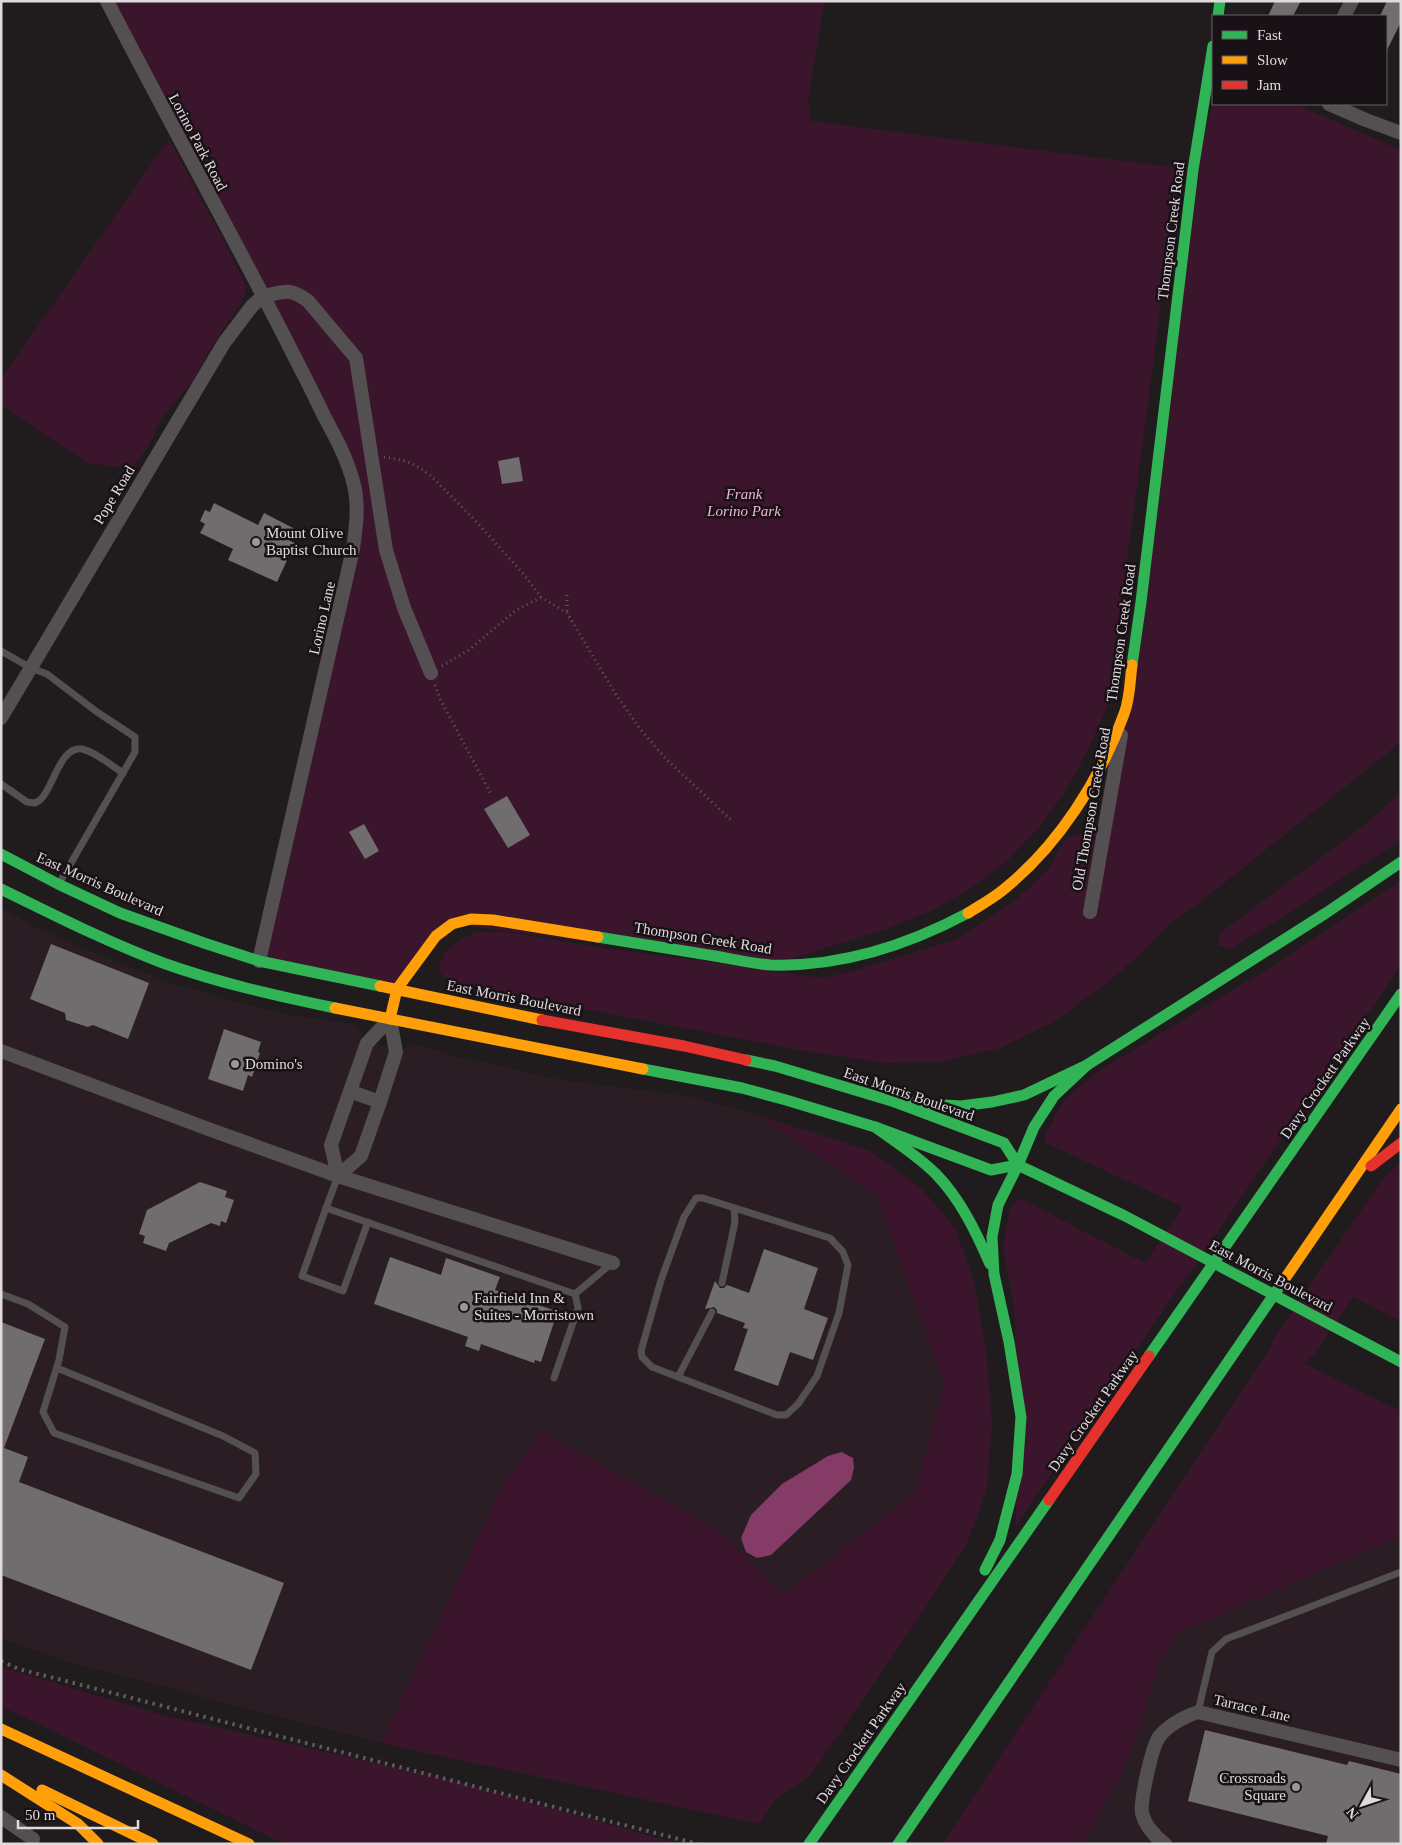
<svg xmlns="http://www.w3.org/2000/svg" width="1402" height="1845" font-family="Georgia,serif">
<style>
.built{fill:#2a1e24}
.green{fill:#3b152c}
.water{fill:#843b66}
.building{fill:#706d6e}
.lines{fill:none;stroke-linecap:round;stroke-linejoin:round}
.path{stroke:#605d5f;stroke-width:3;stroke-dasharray:1 4;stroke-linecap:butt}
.lane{stroke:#545052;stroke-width:7}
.street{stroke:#545052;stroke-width:14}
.fast{stroke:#30b455;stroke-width:11}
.slow{stroke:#ff9f0a;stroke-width:11}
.jam{stroke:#e5322d;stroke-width:11}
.rail{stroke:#5f5c5e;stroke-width:4;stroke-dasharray:2.5 5;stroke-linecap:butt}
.poi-dot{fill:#9d989a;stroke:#181115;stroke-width:2}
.labels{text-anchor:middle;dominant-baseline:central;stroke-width:5;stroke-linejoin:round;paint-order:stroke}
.street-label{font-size:15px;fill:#e0dadd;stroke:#181115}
.park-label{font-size:15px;font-style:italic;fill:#f7b2d6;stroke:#181115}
.poi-label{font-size:15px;fill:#e0dadd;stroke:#181115;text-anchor:start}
</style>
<rect width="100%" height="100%" fill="#201c1e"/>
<g class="built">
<path d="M1 908 33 926 79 947 171 983 259 1008 291 1015 353 1024 358 1029 362 1035 361 1041 404 1051 408 1045 414 1044 455 1056 561 1080 693 1097 754 1114 877 1196 944 1385 914 1493 783 1595 719 1530 504 1482 381 1743 68 1662 1 1638Z"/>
<path d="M1401 1536V1844H1083L1141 1724 1158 1667 1176 1634Z"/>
</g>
<g class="green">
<path d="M107 1H824L808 102 811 121 1179 168 1108 704 1086 754 1065 792 1036 831 1006 862 966 891 933 910 883 930 770 965 452 924 397 989 259 961 341 608 354 488Z"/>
<path d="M1213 104H1295L1401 150V742L1203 900 1171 923 1143 952 1103 986 1055 1021 1000 1048 941 1062 885 1063 805 1051 474 988 443 977 438 968 445 952 462 938 477 932H506L608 949 719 963 821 978 851 972 957 939 1011 904 1047 871 1066 838 1086 832H1108L1193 170Z"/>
<path d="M169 139 223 240 247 288 241 303 212 346 192 381 161 419 149 445 132 469 87 463 1 405V379Z"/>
<path d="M1401 792V839L1398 842 1315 896 1231 949 1218 945 1220 933 1367 823Z"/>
<path d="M1401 881V965L1016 1525 1015 1313 1003 1247 1011 1205 1021 1199 1145 1263 1183 1207 1046 1143 1044 1138 1061 1105 1075 1090 1102 1069 1261 973Z"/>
<path d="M754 1114 870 1151 922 1189 955 1228 973 1279 986 1347 992 1422 987 1488 968 1541 916 1622 810 1776 775 1800 759 1824 381 1743 504 1482 542 1432 719 1530 783 1595 914 1493 944 1385 877 1196Z"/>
<path d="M1401 1162V1321L1353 1297 1315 1353 1305 1364 1401 1411V1536L1176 1634 1158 1667 1141 1724 1121 1774 1083 1844H942L1271 1347 1273 1340C1299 1302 1325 1263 1351 1225 1366 1204 1380 1178 1401 1162Z"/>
<path d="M1 1667 166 1716 451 1780 680 1844H285L1 1706Z"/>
</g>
<path class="water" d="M842 1452 853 1458 854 1468 851 1480 771 1555 757 1558 746 1552 741 1538 751 1515 782 1484 828 1456Z"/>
<g class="building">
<path d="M1275 1H1301L1293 16H1268Z"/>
<path d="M1387 1H1401V22L1386 52V16H1380Z"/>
<path d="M519 457 523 481 502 484 498 461Z"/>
<path d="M214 503 258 525 264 513 295 529 290 541 295 543 277 582 228 560 233 549 200 533 205 524 200 521 205 510 210 512Z"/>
<path d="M507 796 530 835 508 848 484 809Z"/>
<path d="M364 824 379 851 365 859 349 832Z"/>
<path d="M51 944 149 983 128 1039 93 1025 88 1027 66 1020 65 1013 30 999Z"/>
<path d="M224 1029 261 1042 258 1052 260 1053 252 1077 248 1075 243 1091 208 1079Z"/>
<path d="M200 1182 227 1191 225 1197 234 1200 226 1223 221 1221 220 1226 211 1223 169 1243 166 1251 143 1243 145 1236 139 1234 147 1210Z"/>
<path d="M764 1249 818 1268 804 1309 828 1318 813 1360 790 1352 778 1386 734 1370 748 1329 743 1328 745 1323 717 1313V1310L714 1307 705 1309 715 1281 720 1288H724L727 1285 749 1293Z"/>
<path d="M390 1257 441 1275 446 1258 500 1277 495 1290 553 1310 550 1321 554 1322 541 1362 535 1360 534 1363 481 1344 479 1351 465 1346 468 1337 374 1304Z"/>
<path d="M1 1322 45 1339 4 1448 28 1457 19 1482 284 1583 251 1670 1 1575Z"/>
<path d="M1205 1730 1347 1765 1349 1761 1401 1774V1844H1326L1328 1836 1188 1801Z"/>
</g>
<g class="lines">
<g class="path">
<path d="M384 457 406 461 420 468 431 476 471 516 521 571 541 597 567 613 615 693 641 730 666 759 731 820"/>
<path d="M567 595V613"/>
<path d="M442 666 470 649 515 611 541 597"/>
<path d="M435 685 441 701 491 794"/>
</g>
<g class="lane">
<path d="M1 651 31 668 47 674 97 712 135 737V752L60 882"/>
<path d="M1 784 27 802 35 803C37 802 39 801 41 799 53 788 60 746 82 749 94 751 112 766 123 773"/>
<path d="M338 1176 326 1208 575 1294"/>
<path d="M696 1198H703L830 1238 843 1252 848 1265 839 1313 817 1376 798 1404 786 1415H777L652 1367 642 1357 641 1351 661 1280 684 1217Z"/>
<path d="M326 1208 302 1276 343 1291 368 1222"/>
<path d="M722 1283 735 1222 734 1208"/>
<path d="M1 1294 28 1304 65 1327 59 1360 43 1412 54 1433 239 1498 256 1474 255 1453 223 1436 57 1368"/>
<path d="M678 1377 712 1312"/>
<path d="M554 1378 578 1308 575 1294 612 1263"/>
<path d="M1198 1712 1212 1652 1226 1639 1401 1572"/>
</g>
<g class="street">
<path d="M107 1C165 114 227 225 285 338 298 364 312 390 324 416 336 438 348 460 354 485 359 506 356 528 353 549L259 961"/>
<path d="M1344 16 1352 1"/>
<path d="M1329 104 1366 120 1401 133"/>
<path d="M263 296C285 292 289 287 308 301L356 358 386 550 404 608 431 673"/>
<path d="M1 718 224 343 252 306 263 296"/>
<path d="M1090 912 1121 735"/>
<path d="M390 1019 396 1052 380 1102 361 1156 338 1176 331 1145 367 1043Z"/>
<path d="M1 1051 211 1130 338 1176 613 1263"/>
<path d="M352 1092 380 1102"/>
<path d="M1 1817 33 1839"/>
<path d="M1165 1844C1155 1837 1145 1825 1142 1813 1140 1800 1152 1747 1159 1737 1169 1724 1184 1717 1198 1712L1401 1760"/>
</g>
<g class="fast">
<path d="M1218 16 1220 1"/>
<path d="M1132 665 1141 602 1193 170 1213 46"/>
<path d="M1 854 58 884 120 913 204 943 259 961 380 986"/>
<path d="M1 889C54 915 107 942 163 963 219 983 277 996 335 1008"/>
<path d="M598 937C637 943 676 950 715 956 733 959 753 964 771 965 840 967 908 945 968 913"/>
<path d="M643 1069 742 1088 786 1100 875 1127 991 1170 1018 1165 1004 1143 895 1102 775 1066 746 1060"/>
<path d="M895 1102 961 1106 992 1102 1024 1095 1087 1065 1326 913 1401 862"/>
<path d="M875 1127C896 1142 918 1156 936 1174 961 1200 976 1232 990 1264"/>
<path d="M1018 1165 1125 1216 1401 1362"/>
<path d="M1149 1356 1401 994"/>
<path d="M985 1570 1000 1540 1017 1474 1021 1417 1009 1342 994 1274 992 1237 998 1205 1018 1165 1034 1127 1054 1096 1087 1065"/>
<path d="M809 1844 1049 1500"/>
<path d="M898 1844 1284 1280"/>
</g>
<g class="slow">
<path d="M968 913C979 906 992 899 1003 890 1058 846 1100 780 1124 714 1130 699 1130 680 1132 665"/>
<path d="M380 986 542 1020"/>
<path d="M335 1008 643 1069"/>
<path d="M390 1019 397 989 436 936 452 924 471 919 493 920 598 937"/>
<path d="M1284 1280 1401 1109"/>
<path d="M1 1729 249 1844"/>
<path d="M1 1775 78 1824 98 1844"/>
<path d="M42 1790 153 1844"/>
</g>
<g class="jam">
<path d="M542 1020 684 1046 746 1060"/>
<path d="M1371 1166 1401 1143"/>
<path d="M1049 1500 1149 1356"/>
</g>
<path class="rail" d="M1 1661 19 1669 698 1844"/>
</g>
<g class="poi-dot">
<circle cx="256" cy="542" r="5"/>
<circle cx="235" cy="1064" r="5"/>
<circle cx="464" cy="1307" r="5"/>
<circle cx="1296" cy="1787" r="5"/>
</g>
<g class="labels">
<g class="street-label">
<text transform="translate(198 142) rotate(62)">Lorino Park Road</text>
<text transform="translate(1171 231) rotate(-83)">Thompson Creek Road</text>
<text transform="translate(114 495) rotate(-59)">Pope Road</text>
<text transform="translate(322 618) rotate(-77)">Lorino Lane</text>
<text transform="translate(1121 633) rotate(-82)">Thompson Creek Road</text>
<text transform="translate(1091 809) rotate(-80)">Old Thompson Creek Road</text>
<text transform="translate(100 884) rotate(24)">East Morris Boulevard</text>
<text transform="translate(703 938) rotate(9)">Thompson Creek Road</text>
<text transform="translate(514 998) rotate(11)">East Morris Boulevard</text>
<text transform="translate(1325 1078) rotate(-55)">Davy Crockett Parkway</text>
<text transform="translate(909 1094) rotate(19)">East Morris Boulevard</text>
<text transform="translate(1271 1276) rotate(28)">East Morris Boulevard</text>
<text transform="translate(1093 1411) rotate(-55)">Davy Crockett Parkway</text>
<text transform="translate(1252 1708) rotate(13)">Tarrace Lane</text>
<text transform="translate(861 1743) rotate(-55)">Davy Crockett Parkway</text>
</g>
<g class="park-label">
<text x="744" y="494">Frank<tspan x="744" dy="17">Lorino Park</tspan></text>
</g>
<g class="poi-label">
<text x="266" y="533">Mount Olive<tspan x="266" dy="17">Baptist Church</tspan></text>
<text x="245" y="1064">Domino's</text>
<text x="474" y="1298">Fairfield Inn &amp;<tspan x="474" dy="17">Suites - Morristown</tspan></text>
<text x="1286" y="1778" text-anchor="end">Crossroads<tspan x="1286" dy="17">Square</tspan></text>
</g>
</g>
<rect width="1402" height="1845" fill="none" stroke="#e0dadd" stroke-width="5"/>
<rect x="1212" y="15" width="175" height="90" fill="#181115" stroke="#686165"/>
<rect x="1222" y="31" width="25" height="8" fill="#30b455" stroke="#686165"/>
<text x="1257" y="40" font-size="15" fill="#e0dadd">Fast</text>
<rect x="1222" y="56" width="25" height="8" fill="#ff9f0a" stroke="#686165"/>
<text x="1257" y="65" font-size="15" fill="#e0dadd">Slow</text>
<rect x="1222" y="81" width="25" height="8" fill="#e5322d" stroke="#686165"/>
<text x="1257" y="90" font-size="15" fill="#e0dadd">Jam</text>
<g transform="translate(1362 1805) rotate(230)" stroke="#181115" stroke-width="4" paint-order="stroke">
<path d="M0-4L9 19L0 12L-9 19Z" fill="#e0dadd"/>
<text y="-8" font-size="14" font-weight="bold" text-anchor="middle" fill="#e0dadd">N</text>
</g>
<path d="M18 1820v8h120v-8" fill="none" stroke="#e0dadd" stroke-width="2.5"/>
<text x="25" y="1820" font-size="15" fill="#e0dadd" stroke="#181115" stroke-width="4" paint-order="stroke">50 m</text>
</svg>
